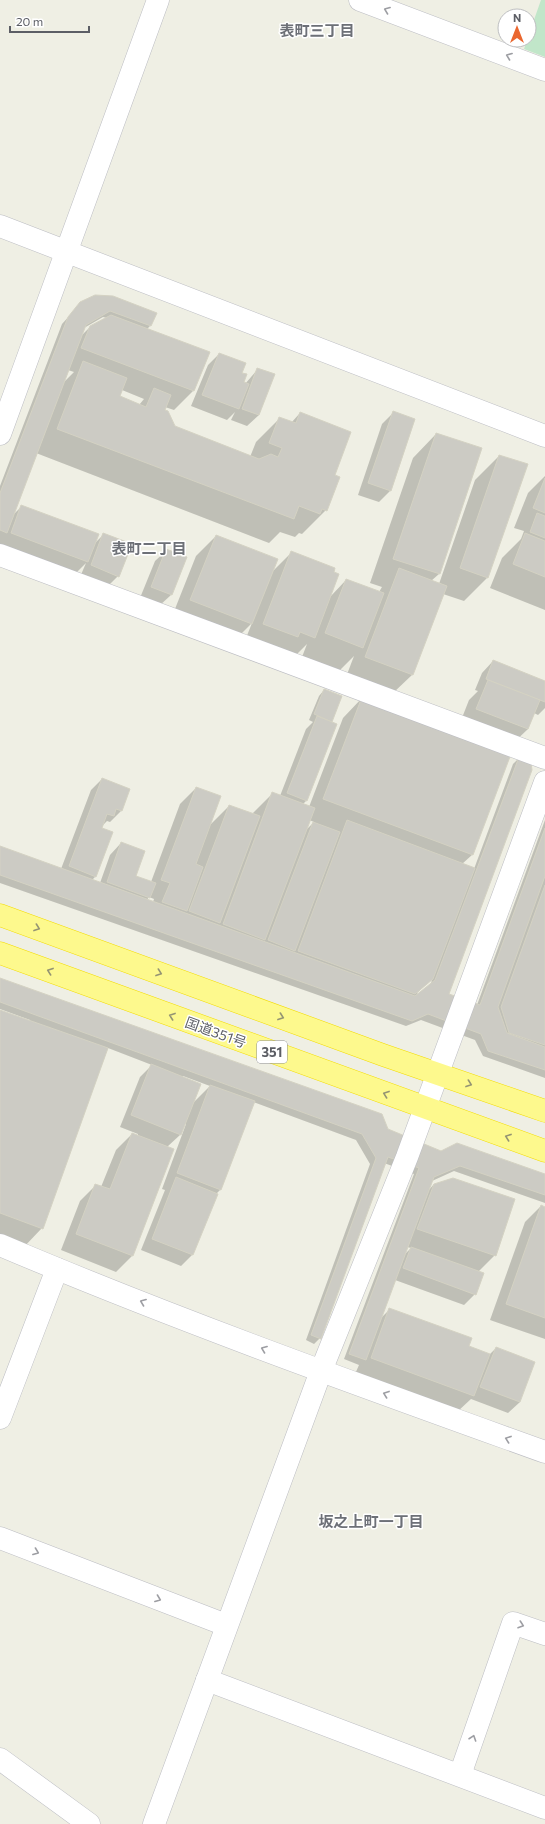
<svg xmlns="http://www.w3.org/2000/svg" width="545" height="1824" font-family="Commissioner,'Noto Sans JP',sans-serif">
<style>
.green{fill:#c1e6c9}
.shadow{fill:#0003;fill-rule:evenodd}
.building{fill:#cccbc4;stroke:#d4d2c3}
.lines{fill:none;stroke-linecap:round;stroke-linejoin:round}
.minor-casing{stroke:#bcbdc3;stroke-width:23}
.highway-casing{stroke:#f3dc00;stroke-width:23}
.minor{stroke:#fff;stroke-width:22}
.highway{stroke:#fdf98d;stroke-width:22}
.oneway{stroke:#9d9ea3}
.oneway2{stroke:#949473}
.labels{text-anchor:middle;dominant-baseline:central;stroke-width:3;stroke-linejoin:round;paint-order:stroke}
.shield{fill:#fff;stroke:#8d8e93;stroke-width:1}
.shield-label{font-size:13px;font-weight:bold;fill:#5c5e65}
.street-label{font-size:14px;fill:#5c5e65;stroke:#fff}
.neighbourhood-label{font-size:15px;font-weight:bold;fill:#6d7077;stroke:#fff}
</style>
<rect width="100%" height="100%" fill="#efefe4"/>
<path class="green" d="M541 0H545V57L524 49 527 40H529V34Z"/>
<g class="shadow">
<path d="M81 303 155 314 150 326 147 329 193 391 174 410 165 407 163 411 174 427 250 457 256 442 280 418 291 423 300 413 334 475 326 510 302 534 299 533 295 537 280 532 269 543 36 453 12 516 22 506 94 544 104 534 118 576 107 587 80 577 86 563 68 581 0 556V486L62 324ZM103 317 107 318 90 327 80 337 84 328ZM68 370 74 372 63 383ZM122 390 144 399 139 405 119 397Z"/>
<path d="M219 354 243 383 245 384 258 369 273 375 259 415 247 426 231 420 235 412 227 420 191 406 208 365Z"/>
<path d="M393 413 414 420 390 491 379 502 358 495 382 424Z"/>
<path d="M436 434 481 449 439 574 431 581 439 584 475 480 499 456 488 577 464 601 443 594 412 675 392 694 346 677 354 656 339 671 302 657 307 644 294 657 244 643 252 623 232 643 171 619 196 556 216 536 271 573 292 552 330 597 346 580 379 592 382 587 370 583 413 458Z"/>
<path d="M545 476V610L490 588 502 558 521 539 524 531 514 528 528 493Z"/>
<path d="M167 550 186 558 171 595 159 606 140 598 155 561Z"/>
<path d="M493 661 545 682V708L538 715 534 713 528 729 508 748 458 728 469 700 478 691 475 690 482 673Z"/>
<path d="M324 690 332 721 306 801 302 805 309 807 343 718 362 698 510 754 472 855 462 864 474 869 513 764 519 758 448 995 477 1005 545 820V1078L483 1056 475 1040 421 1020 406 1026 0 883V847L61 869 91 790 102 779 129 789 121 811 110 822 107 821 101 827 96 876 92 880 100 883 110 855 121 843 135 876 151 882 180 804 196 788 209 826 229 806 252 814 272 794 280 796 306 729 313 722 309 720 319 696ZM309 820 314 822 305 831ZM149 897 154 899 153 902 147 900ZM433 978 430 985 418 994 417 993Z"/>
<path d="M0 979 441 1153 545 1175V1203L454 1171 432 1181 428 1191 434 1184 495 1255 478 1272 475 1294 464 1305 395 1280 381 1318 390 1309 467 1347 489 1355 496 1348 520 1402 508 1413 471 1399 457 1412 355 1374 359 1365 344 1359 414 1174 384 1163 320 1338 314 1344 306 1340 370 1164 356 1140 253 1102 221 1189 216 1194 193 1254 181 1266 141 1250 165 1190 162 1189 186 1124H184L180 1135 167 1147 132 1256 116 1272 61 1250 80 1201 96 1185 101 1187 116 1150 132 1134 138 1136V1134L120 1127 140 1077 152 1065 108 1048 42 1228 23 1248 0 1240V1011L29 1021 30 1020 0 1009ZM183 1076 210 1086 192 1104 183 1078ZM407 1247 411 1248 404 1255Z"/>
<path d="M541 1206 545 1208V1339L490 1320 525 1222Z"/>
</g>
<g class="building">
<path d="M95 295 113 296 157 313 151 326 110 311 86 325 7 533 0 530V493L68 317 80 302Z"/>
<path d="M111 315 210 352 194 391 81 348 90 326Z"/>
<path d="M219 353 246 363 242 373 247 374 244 382 249 384 239 409 202 395Z"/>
<path d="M83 361 127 378 120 396 146 407 154 388 171 395 165 410 168 411 175 426 259 459 271 454 278 457 282 448 269 443 279 417 296 423 300 412 351 432 335 475 340 477 327 511 322 509 320 514 299 506 294 519 57 429Z"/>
<path d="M257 368 275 374 259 415 242 409Z"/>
<path d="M393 411 415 419 391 491 368 483Z"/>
<path d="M436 433 482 448 440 574 393 559Z"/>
<path d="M499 455 528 464 488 578 460 568Z"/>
<path d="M545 478V513L533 508Z"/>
<path d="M21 505 99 534 88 562 11 533Z"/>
<path d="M537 513 545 516V538L530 532Z"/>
<path d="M103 533 132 544 119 577 91 565Z"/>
<path d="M525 533 545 541V577L513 564Z"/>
<path d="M216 535 278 559 252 624 190 600Z"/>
<path d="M166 549 187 557 172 595 151 587Z"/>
<path d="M291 551 335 568 334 572 339 574 315 638 300 632 298 637 263 624Z"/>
<path d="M399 568 447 586 413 675 365 657Z"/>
<path d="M346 579 384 593 363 648 325 633Z"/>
<path d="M493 660 545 681V702L486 679Z"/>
<path d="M488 680 540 700 528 729 476 709Z"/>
<path d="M324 689 342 696 332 722 314 714Z"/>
<path d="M362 697 511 754 473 855 323 799Z"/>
<path d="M317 716 337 724 307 801 287 793Z"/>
<path d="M519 757 531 762 532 770 449 994 480 1005 545 828V876L498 1007 507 1033 545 1047V1070L488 1051 481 1034 428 1014 412 1021 0 875V846L415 996 435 980Z"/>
<path d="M102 778 130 789 122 811 116 809 114 816 107 814 102 828 113 832 96 877 69 866Z"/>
<path d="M196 787 221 796 196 864 203 867 187 911 162 902 170 883 161 880Z"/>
<path d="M272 792 315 808 265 940 223 924Z"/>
<path d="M229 805 260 816 220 923 189 911Z"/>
<path d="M347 820 475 868 433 979 415 994 298 951Z"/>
<path d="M313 822 340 832 295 951 268 940Z"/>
<path d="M121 842 145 851 136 876 156 883 150 898 107 882Z"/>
<path d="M545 885V1045L509 1033 501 1007Z"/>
<path d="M0 978 382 1114 388 1129 441 1151 457 1143 545 1174V1195L460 1166 434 1177 366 1360 349 1354 419 1168 388 1157 321 1339 311 1335 376 1158 362 1134 0 1002Z"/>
<path d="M0 1010 108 1048 43 1229 0 1213Z"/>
<path d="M151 1064 201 1084 181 1135 131 1115Z"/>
<path d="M210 1085 255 1101 221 1190 177 1173Z"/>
<path d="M132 1133 174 1149 133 1256 76 1234 95 1184 110 1189Z"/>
<path d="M176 1177 218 1194 193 1255 152 1239Z"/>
<path d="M453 1178 515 1199 496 1256 417 1229 434 1184Z"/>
<path d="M541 1205 545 1207V1318L506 1304Z"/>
<path d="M411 1247 484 1273 476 1295 403 1268Z"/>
<path d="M389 1308 472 1338 469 1346 490 1354 474 1396 371 1358Z"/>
<path d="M496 1347 535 1362 520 1402 480 1387Z"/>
</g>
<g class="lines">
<g class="minor-casing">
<g id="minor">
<path d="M360 0 545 70"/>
<path d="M0 226 545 436"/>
<path d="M0 434 158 0"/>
<path d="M0 555 545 758"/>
<path d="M0 1245C179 1321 362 1386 545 1452"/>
<path d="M0 1418 57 1269"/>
<path d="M0 1538 226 1625"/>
<path d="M207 1680 545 1808"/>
<path d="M0 1759 89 1824"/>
<path d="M460 1775 513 1623 545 1634"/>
<path d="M154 1824 321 1371 407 1157 545 782"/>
</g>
</g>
<g class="highway-casing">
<g id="highway">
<path d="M0 915 383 1055 545 1111"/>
<path d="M0 953 545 1151"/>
</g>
</g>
<use href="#minor" class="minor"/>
<use href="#highway" class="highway"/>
</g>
<defs><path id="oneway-chevron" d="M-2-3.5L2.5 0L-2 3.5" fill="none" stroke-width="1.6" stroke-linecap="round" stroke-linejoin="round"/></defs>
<g class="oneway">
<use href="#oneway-chevron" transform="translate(387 10) rotate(-159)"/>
<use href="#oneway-chevron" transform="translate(509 56) rotate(-159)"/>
<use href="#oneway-chevron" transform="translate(143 1302) rotate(-159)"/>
<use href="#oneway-chevron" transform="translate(264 1349) rotate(-159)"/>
<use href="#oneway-chevron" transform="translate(386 1394) rotate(-160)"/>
<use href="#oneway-chevron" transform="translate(508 1439) rotate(-160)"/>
<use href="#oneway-chevron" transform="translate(36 1552) rotate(21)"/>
<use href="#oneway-chevron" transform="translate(158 1599) rotate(21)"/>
<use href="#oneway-chevron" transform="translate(521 1625) rotate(19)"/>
<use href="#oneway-chevron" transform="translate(473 1738) rotate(-71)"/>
</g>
<g class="oneway2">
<use href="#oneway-chevron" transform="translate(37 928) rotate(20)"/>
<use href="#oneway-chevron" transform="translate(50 971) rotate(-160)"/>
<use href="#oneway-chevron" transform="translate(159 973) rotate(20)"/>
<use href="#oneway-chevron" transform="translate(172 1016) rotate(-160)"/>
<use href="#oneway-chevron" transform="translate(281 1017) rotate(20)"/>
<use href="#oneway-chevron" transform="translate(469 1084) rotate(20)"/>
<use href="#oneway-chevron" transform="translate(386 1094) rotate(-160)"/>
<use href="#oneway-chevron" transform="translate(508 1137) rotate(-160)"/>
</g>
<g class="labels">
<rect class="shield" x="257" y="1041" width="30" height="22" rx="3"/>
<g class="shield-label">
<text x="272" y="1052">351</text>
</g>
<g class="street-label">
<text transform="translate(216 1032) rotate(20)">国道351号</text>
</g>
<g class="neighbourhood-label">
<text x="317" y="30">表町三丁目</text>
<text x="149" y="548">表町二丁目</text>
<text x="371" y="1521">坂之上町一丁目</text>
</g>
</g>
<g transform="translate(517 28)"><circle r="19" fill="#ffffff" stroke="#bebfc1"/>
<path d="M0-3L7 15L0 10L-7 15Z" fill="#ea672f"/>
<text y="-6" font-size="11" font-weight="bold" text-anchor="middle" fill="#5c5e65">N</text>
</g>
<path d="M10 26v6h79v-6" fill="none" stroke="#5c5e65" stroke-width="2"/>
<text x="16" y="26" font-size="12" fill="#5c5e65" stroke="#ffffff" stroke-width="3" paint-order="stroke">20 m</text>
</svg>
